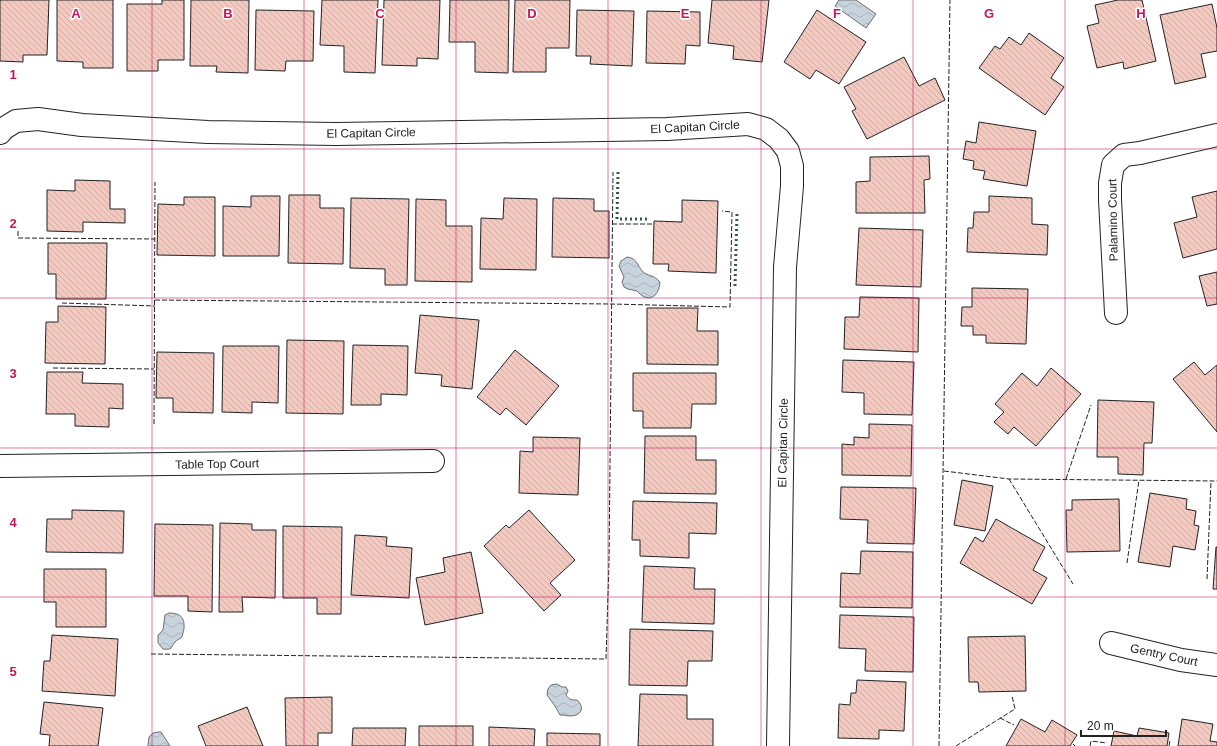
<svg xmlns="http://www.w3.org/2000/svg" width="1217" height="746" font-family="Arial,sans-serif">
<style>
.water{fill:url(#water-waves);stroke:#6f6f6f}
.building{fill:url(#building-back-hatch);stroke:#222}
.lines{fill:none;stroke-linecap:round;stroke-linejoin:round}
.minor-casing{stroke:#222;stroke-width:24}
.minor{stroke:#fff;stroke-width:22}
.hedge{stroke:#2f5e38;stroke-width:3;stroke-dasharray:2 3;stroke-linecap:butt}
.fence{stroke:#222;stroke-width:1;stroke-dasharray:5 2;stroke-linecap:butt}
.grid{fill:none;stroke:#c2185b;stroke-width:1;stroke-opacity:0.55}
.labels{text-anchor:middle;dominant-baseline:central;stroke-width:3;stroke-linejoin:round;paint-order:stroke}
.street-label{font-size:12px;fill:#222;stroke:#fff}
.grid-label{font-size:13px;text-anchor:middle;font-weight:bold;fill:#c2185b;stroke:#fff;stroke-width:3;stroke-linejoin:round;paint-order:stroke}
</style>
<defs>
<pattern id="water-waves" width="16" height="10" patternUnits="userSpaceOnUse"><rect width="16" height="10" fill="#c7d3dd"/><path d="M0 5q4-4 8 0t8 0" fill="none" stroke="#abb5bd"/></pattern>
<pattern id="building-back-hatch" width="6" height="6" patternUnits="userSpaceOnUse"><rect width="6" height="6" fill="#f3c9c0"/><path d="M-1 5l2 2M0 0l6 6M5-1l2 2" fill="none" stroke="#d0aca5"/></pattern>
</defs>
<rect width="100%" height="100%" fill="#fff"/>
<g class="water">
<path d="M839 0H856L876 14 866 28 835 6Z"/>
<path d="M627 257C639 258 637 269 646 274 653 277 653 275 660 282 659 297 648 304 637 291L628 289 624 287 622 282 624 277 619 266 621 261Z"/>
<path d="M169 613C180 613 185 617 184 629 183 631 183 636 181 638 179 639 177 640 175 642 170 648 173 650 163 649L158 643V635L163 630 165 615Z"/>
<path d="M557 684 562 687H566L568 691 566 695C569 700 572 700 577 700 582 704 584 712 576 715 571 717 565 715 560 715L555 706 547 695 548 689 551 685Z"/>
<path d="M158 732H161L170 746H148L149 737 153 733Z"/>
</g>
<g class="building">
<path d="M0 0H49L47 55H23V62L0 61Z"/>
<path d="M57 0H113V68H83V62L57 61Z"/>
<path d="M162 0H184V60H158V71H127V4H162Z"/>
<path d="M191 0H249L248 73 216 72 217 66H190Z"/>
<path d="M322 0H378L375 73 344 72V46L320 45Z"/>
<path d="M384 0H440L438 59 417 58V66L382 65Z"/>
<path d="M450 0H509L508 73 475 72V42H449Z"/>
<path d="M515 0H570L569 48H546V72H513Z"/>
<path d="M712 0H769L762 62 733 59 734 46 708 43Z"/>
<path d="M1118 0H1142L1156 61 1124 69 1123 62 1097 68 1087 26 1099 23 1095 5Z"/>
<path d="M1212 4 1217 28V51L1201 54 1206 77 1175 84 1160 15Z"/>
<path d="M256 10 314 11 313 61H286L285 71 255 70Z"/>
<path d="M577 10 634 11 632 66 590 64 591 56H576Z"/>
<path d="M817 10 866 42 839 84 816 70 810 79 784 62Z"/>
<path d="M647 11 700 12V46L686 45 685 64 646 63Z"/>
<path d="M1029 33 1064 58 1051 78 1064 87 1045 115 979 68 995 46 1000 49 1009 37 1021 45Z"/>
<path d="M904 57 919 86 935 78 945 100 867 139 852 111 856 109 844 87Z"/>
<path d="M979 122 1036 131 1027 186 983 179 985 171 973 169 974 161 963 159 966 141 976 143Z"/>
<path d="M929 156 930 179 924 180 925 213H856V182L870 181V157Z"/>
<path d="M75 180 110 181V209H125V223L83 222V232L47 231V190L75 191Z"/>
<path d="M1217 191V249L1183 258 1174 223 1197 217 1192 197Z"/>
<path d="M289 195H320V208H344L343 264 288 263Z"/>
<path d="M251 196H280L279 256H223V206L251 207Z"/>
<path d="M989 196 1032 198V224L1048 225 1047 255 967 252 968 228H973L974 212H989Z"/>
<path d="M184 197H215V256L157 255 158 204 184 205Z"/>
<path d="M351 198 409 199 407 285H385V269L350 268Z"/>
<path d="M504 198 537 199 536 270 480 269 481 218 503 219Z"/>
<path d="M553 198 594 199V211H609V258L552 257Z"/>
<path d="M416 199 446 200V226H472V282L415 281Z"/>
<path d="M682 200 718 201 716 273 668 271 669 264H653L654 221 682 222Z"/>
<path d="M859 228 923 230 921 287 856 285Z"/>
<path d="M48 243H107L106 299H56V274H48Z"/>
<path d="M1217 272V304L1207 306 1199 276Z"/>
<path d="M972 288 1028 289 1026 344 986 343V335H973V326H961L962 307H972Z"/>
<path d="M860 297 919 298 918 352 844 349 845 317H859Z"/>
<path d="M58 306 106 307 105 364 45 363 46 322H58Z"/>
<path d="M647 308H698L697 331H718V365L647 364Z"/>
<path d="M420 315 479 320 472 389 441 386 442 375 415 373Z"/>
<path d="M287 340 344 341 343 414 286 413Z"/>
<path d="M353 345 408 346 407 395 381 394V405H351Z"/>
<path d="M223 346H279L278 403 252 402V413L222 412Z"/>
<path d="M515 350 559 386 526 425 506 408 500 415 477 397Z"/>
<path d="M157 352 214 353 213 413 173 412V398H156Z"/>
<path d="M843 360 914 362 912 415 864 414V393L842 392Z"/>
<path d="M1194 362 1205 375 1217 365V432L1173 379Z"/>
<path d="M1051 368 1081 394 1036 446 1014 427 1008 434 994 422 1004 412 995 404 1022 373 1037 386Z"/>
<path d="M47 372H83L82 383 123 384V409L109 408V427L75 426V414H46Z"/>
<path d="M633 373H716V404H692L691 428H643V411H633Z"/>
<path d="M1098 400 1154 402 1152 443H1144L1143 475 1118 474V457H1097Z"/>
<path d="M869 424 912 425 911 476 842 475V444L854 445V437L869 438Z"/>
<path d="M645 436H696V460H716V494L644 493Z"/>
<path d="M533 437 580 438 578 495 519 493 520 451 533 452Z"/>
<path d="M962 480 993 486 985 531 954 525Z"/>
<path d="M841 487 916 488 914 544 867 543 868 520 840 519Z"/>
<path d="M1150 493 1187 499 1186 509 1196 511 1194 525 1199 526 1195 550 1173 546 1170 567 1138 562Z"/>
<path d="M1119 499 1120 551 1067 552 1066 510H1072V500Z"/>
<path d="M633 501 717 503 716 534 689 533V558L640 556V540H632Z"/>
<path d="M72 510 124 511 123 553 46 552 47 519H72Z"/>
<path d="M529 510 575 560 550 583 561 595 544 611 484 546 506 525 509 528Z"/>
<path d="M996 519 1045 547 1033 570 1047 578 1032 604 960 563 975 537 983 542Z"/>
<path d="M220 523 252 524V530H276L275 598 242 597 243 612H219Z"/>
<path d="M155 524 213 525 212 612 188 611V596H154Z"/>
<path d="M283 526 342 527 341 614H317V598H283Z"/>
<path d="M355 535 387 537 386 546 412 548 409 598 351 595Z"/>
<path d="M1216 547H1217V589H1213Z"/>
<path d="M861 551 913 552 912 608 840 607 841 573 860 574Z"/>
<path d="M471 552 483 613 425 625 416 578 445 572 443 558Z"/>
<path d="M644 566 695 568 694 589H715L714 624 642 622Z"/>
<path d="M44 569H106V627H56V602H44Z"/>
<path d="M840 615 914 617 913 672 865 671 866 649 839 648Z"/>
<path d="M630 629 713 631 712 661H688L687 686 629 685Z"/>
<path d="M52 635 118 639 115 696 42 691 44 661H50Z"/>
<path d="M1025 636 1026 691 979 692 978 682H969L968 637Z"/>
<path d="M857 680 906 682 904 731 879 730V739L838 738 839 704 850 705 851 693H856Z"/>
<path d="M640 694 687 695V719H713V746H638Z"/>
<path d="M332 697V733H318V746H286L285 698Z"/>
<path d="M44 702 103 708 98 746H49L50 735 40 734Z"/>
<path d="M247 707 263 746H206L198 726Z"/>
<path d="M1021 719 1045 732 1052 720 1077 735 1070 746H1006Z"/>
<path d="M1182 719 1213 724 1210 741 1217 742V746H1178Z"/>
<rect x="419" y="726" width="54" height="20"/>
<path d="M489 727 535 729 534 746H489Z"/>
<path d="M353 728H406L405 746H352Z"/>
<path d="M1139 728 1169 733 1167 746H1111L1114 731 1137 736Z"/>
<path d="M547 733 600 734V746H547Z"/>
</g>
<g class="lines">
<g class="minor-casing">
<g id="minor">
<path d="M0 133 3 129 16 121 38 119 82 125 208 132 336 134 667 129 748 124 766 129 779 139 788 151 792 166V186L785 267 778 746"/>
<path d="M1116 313 1110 200V183L1113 165 1124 155 1140 153 1217 135"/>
<path d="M0 466 433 461"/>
<path d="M1111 643 1181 660 1217 665"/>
</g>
</g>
<use href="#minor" class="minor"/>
<g class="hedge">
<path d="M618 172 617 219H650"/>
<path d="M735 286 737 214"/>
</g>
<g class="fence">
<path d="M612 224H652"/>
<path d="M18 231V238L155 239"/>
<path d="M155 300 612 304 730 307 732 212 722 211"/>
<path d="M62 303 155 306"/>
<path d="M53 368 154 369"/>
<path d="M154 424 155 182"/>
<path d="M944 471 1009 479 1217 481"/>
<path d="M1009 479 1073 584"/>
<path d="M1066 479 1091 405"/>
<path d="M1127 563 1139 480"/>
<path d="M1207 579 1211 481"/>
<path d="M151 654 606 659 609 562 613 172"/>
<path d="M1000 718 1014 725"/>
<path d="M1073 744 1075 746"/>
<path d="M939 746 950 0"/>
<path d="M956 746 1015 709 1012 696"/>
<path d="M1090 746 1091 741 1107 743"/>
<path d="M1169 746 1170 740"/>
</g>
</g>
<path class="grid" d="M152 0V746M304 0V746M456 0V746M608 0V746M761 0V746M913 0V746M1065 0V746M0 149H1217M0 298H1217M0 448H1217M0 597H1217"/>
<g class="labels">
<g class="street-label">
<text transform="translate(695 127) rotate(-3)">El Capitan Circle</text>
<text transform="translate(371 133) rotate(-1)">El Capitan Circle</text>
<text transform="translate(1113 220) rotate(-91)">Palamino Court</text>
<text transform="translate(783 443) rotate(-89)">El Capitan Circle</text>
<text transform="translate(217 464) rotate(-1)">Table Top Court</text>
<text transform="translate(1164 655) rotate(12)">Gentry Court</text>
</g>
</g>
<g class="grid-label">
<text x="76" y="18">A</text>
<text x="228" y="18">B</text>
<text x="380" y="18">C</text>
<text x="532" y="18">D</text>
<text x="685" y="18">E</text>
<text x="837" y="18">F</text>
<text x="989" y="18">G</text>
<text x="1141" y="18">H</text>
<text x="13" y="79">1</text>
<text x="13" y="228">2</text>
<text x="13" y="378">3</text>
<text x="13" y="527">4</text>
<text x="13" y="676">5</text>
</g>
<path d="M1081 730v6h85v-6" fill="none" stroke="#222222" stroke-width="2"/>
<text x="1087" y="730" font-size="12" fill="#222222" stroke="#ffffff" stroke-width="3" paint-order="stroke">20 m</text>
</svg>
